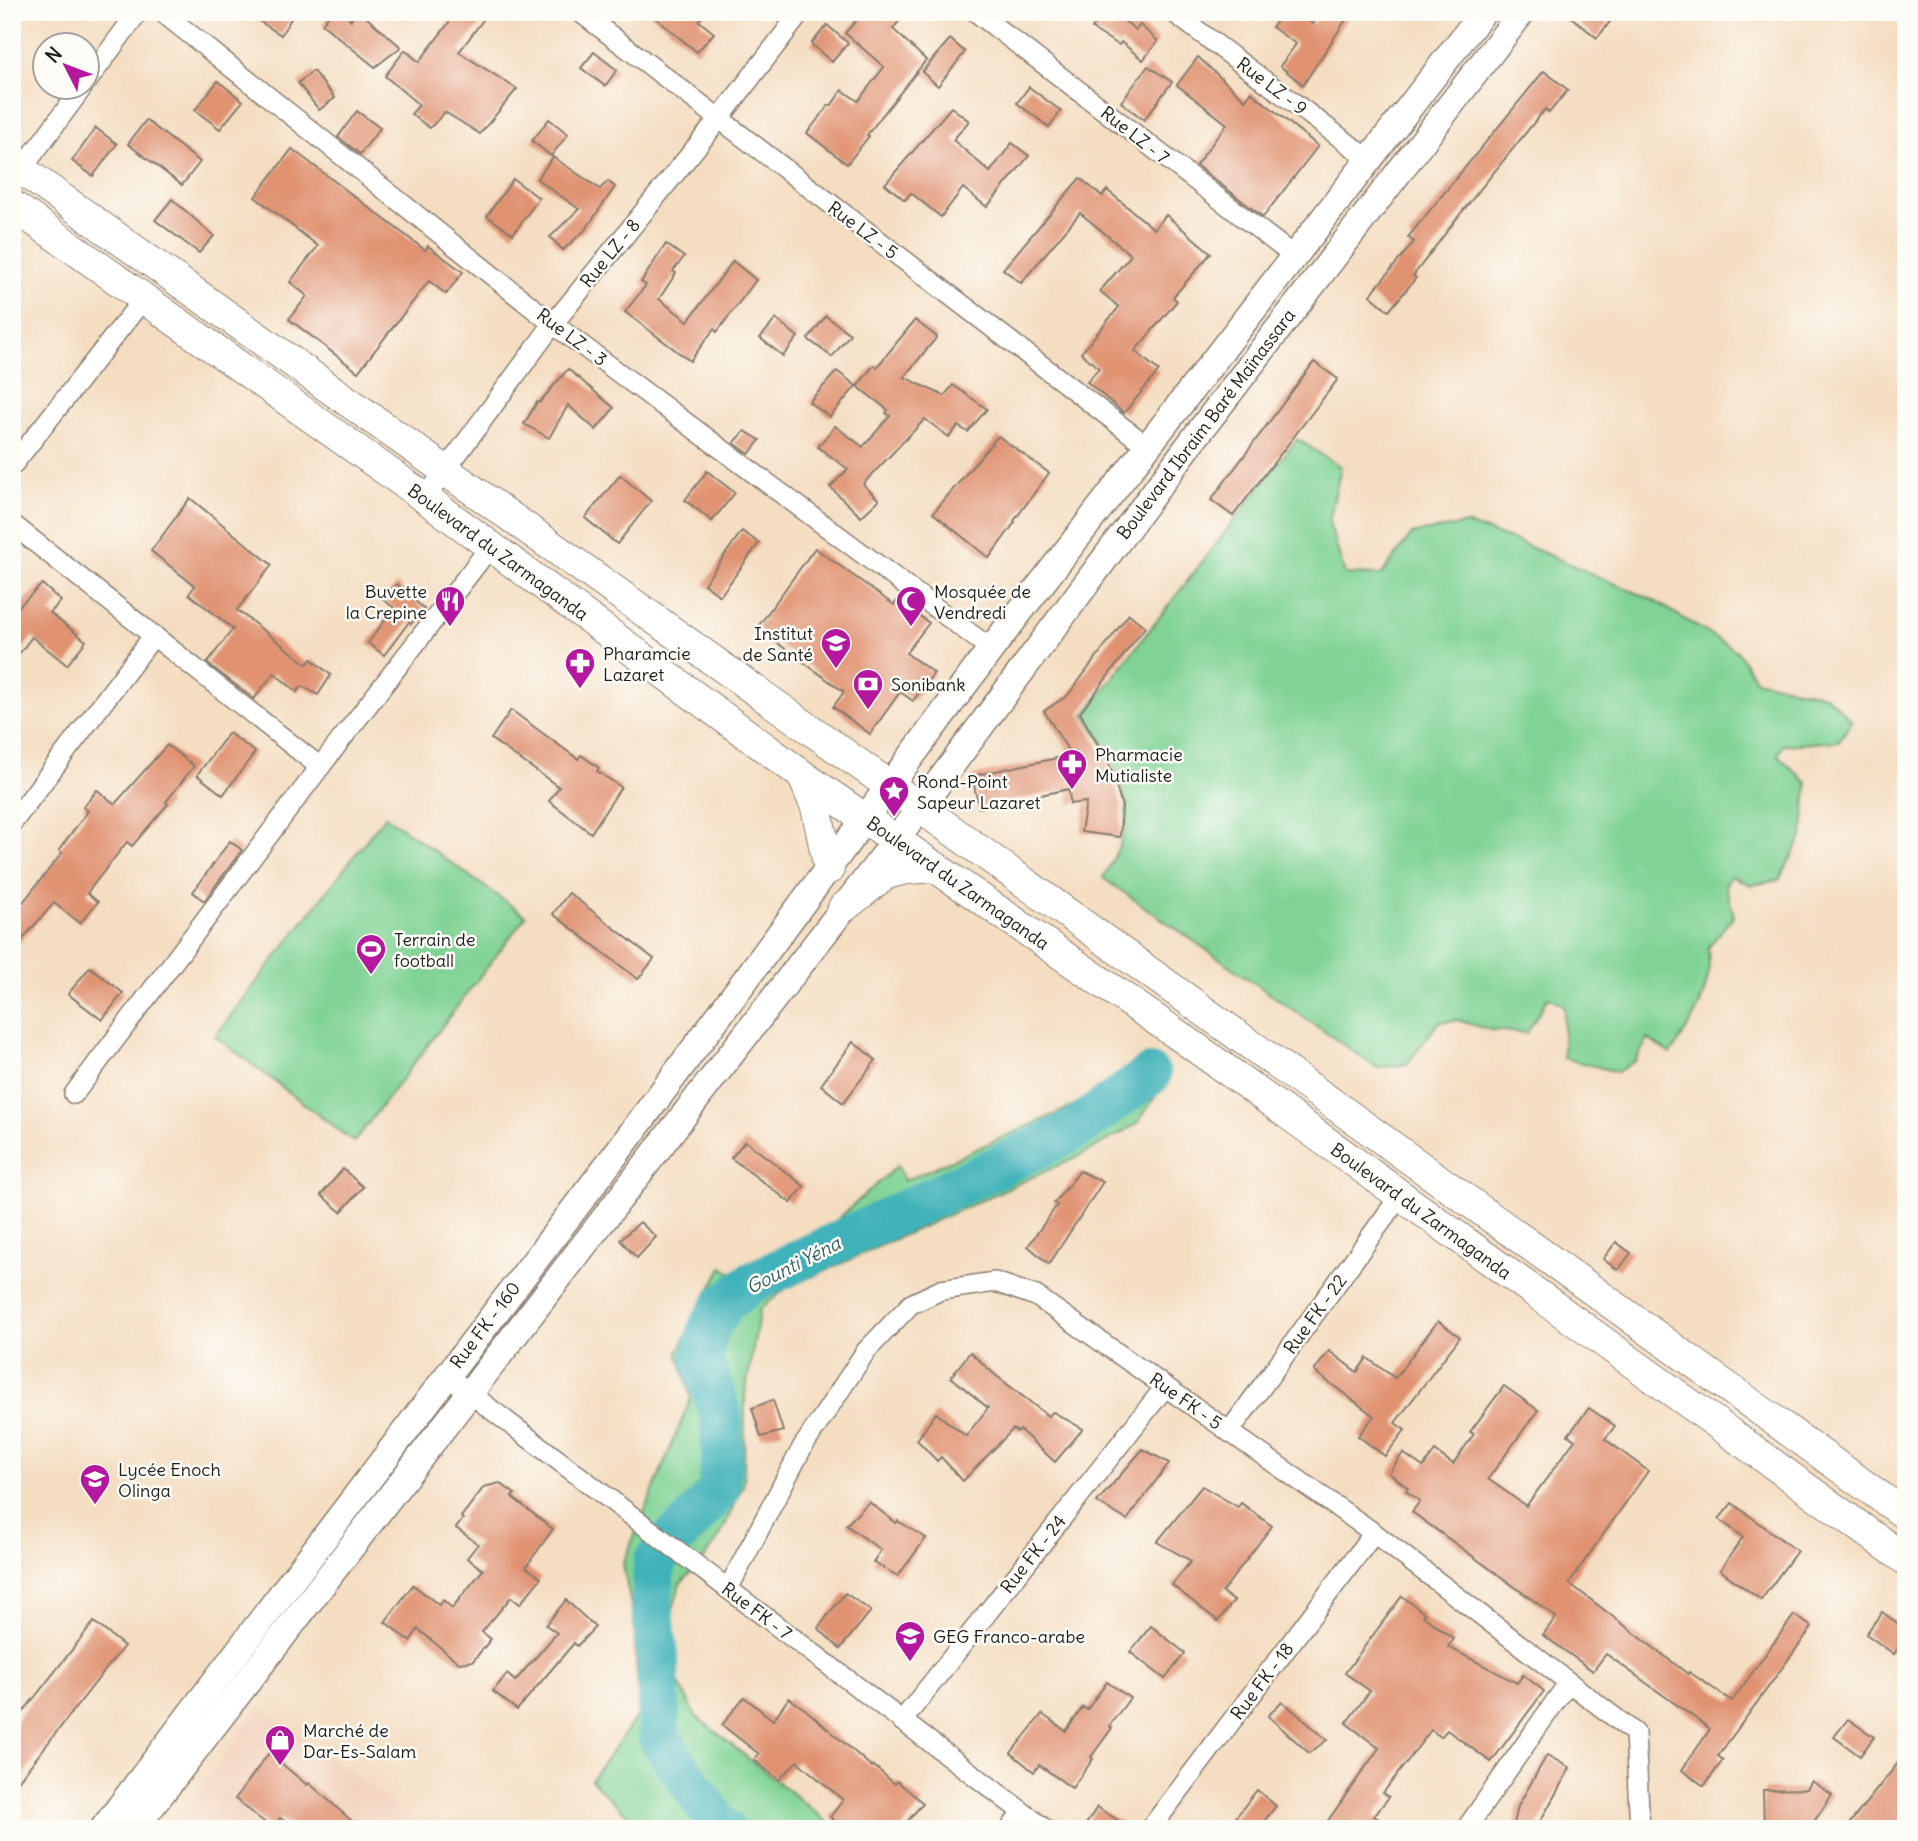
<svg xmlns="http://www.w3.org/2000/svg" width="1918" height="1841" font-family="Delius,sans-serif">
<style>
.built{fill:#f3d4bf}
.green{fill:#80d394;stroke:#4e7858;stroke-width:2}
.lines{fill:none;stroke-linecap:round;stroke-linejoin:round}
.river{stroke:#41b2b9;stroke-width:42}
.building{fill:#e09271}
.minor-casing{stroke:#887c6e;stroke-width:22}
.secondary-casing{stroke:#887c6e;stroke-width:29}
.primary-casing{stroke:#887c6e;stroke-width:32}
.minor{stroke:#fff;stroke-width:19}
.secondary{stroke:#fff;stroke-width:26}
.primary{stroke:#fff;stroke-width:30}
.labels{text-anchor:middle;dominant-baseline:central;stroke-width:5;stroke-linejoin:round;paint-order:stroke}
.street-label{font-size:18px;fill:#1c1c1c;stroke:#fdfcf7}
.poi-label{font-size:18px;fill:#1c1c1c;stroke:#fdfcf7;text-anchor:start}
.water-label{font-size:19px;font-style:italic;fill:#2d6063;stroke:#fdfcf7}
</style>
<rect width="100%" height="100%" fill="#fdfcf7"/>
<filter id="ink" filterUnits="userSpaceOnUse"><feTurbulence type="fractalNoise" baseFrequency=".0143" numOctaves="2"/><feDisplacementMap in="SourceGraphic" scale="14" xChannelSelector="R" yChannelSelector="G"/><feConvolveMatrix kernelMatrix="1 2 1 2 8 2 1 2 1" color-interpolation-filters="sRGB"/></filter>
<filter id="wash" filterUnits="userSpaceOnUse"><feTurbulence type="fractalNoise" baseFrequency=".00686" numOctaves="4" result="noise"/><feDisplacementMap in="SourceGraphic" scale="28" xChannelSelector="R" yChannelSelector="G"/><feGaussianBlur stdDeviation="1.57" result="paint"/><feColorMatrix in="noise" values="0 0 0 0 0 0 0 0 0 0 0 0 0 0 0 0 0 1.4 0 .05"/><feComposite in="paint" operator="in"/></filter>
<g filter="url(#wash)">
<rect width="100%" height="100%" fill="#f4ddc1"/>
<path class="built" d="M260 1706 428 1829H171Z"/>
<g class="green">
<path d="M1297 439 1341 467 1329 522 1345 574 1381 575 1412 534 1466 524 1516 541 1653 600 1737 651 1756 680 1825 695 1852 721 1839 741 1783 745 1778 755 1807 783 1803 835 1779 880 1751 885 1731 876 1725 885 1734 915 1708 948C1714 987 1693 1023 1670 1054L1648 1039 1635 1061 1617 1072 1563 1058 1564 1005 1548 997 1527 1033 1490 1030 1457 1020 1439 1022 1407 1064 1377 1068 1103 878C1112 860 1124 842 1126 821 1129 786 1105 742 1084 715Z"/>
<path d="M385 816 526 916 354 1142 215 1036Z"/>
<path d="M1150 1075 1164 1083 1137 1124 1081 1155 787 1288 760 1309 745 1394 744 1483 720 1536 705 1558 680 1584 671 1617 669 1664 696 1716 836 1829H642L591 1780 639 1714 634 1621 623 1564 691 1398 678 1352 722 1267 759 1290 898 1165 904 1181 1114 1088Z"/>
</g>
<g class="lines">
<path class="river" d="M724 1829 719 1825 659 1738 658 1657 652 1606 654 1563 668 1543 692 1521 719 1490 722 1456 721 1415 702 1358 709 1328 724 1304 751 1283 1073 1131 1150 1075"/>
</g>
<g id="blocks">
<g class="building">
<path d="M245 12H295L281 35Z"/>
<path d="M331 12H342L351 20 357 12H360L401 47 375 67 322 24Z"/>
<path d="M457 12H489L459 52 517 89 480 134 445 112 430 128 411 114 419 105 385 76 405 50 419 62Z"/>
<path d="M648 12H706L699 21 714 33 697 52Z"/>
<path d="M864 12H906L893 29 926 60 867 135 869 136 847 164 807 133 829 105 831 106 842 90 858 101 884 67 845 33Z"/>
<path d="M1103 12H1113L1136 30 1140 25 1158 41 1143 60 1121 42 1119 45 1092 29Z"/>
<path d="M1284 12H1295L1313 24 1322 12H1351L1303 85 1280 66 1296 44 1272 27Z"/>
<path d="M1565 12H1618L1597 38Z"/>
<path d="M827 25 848 43 832 62 811 44Z"/>
<path d="M950 39 965 52 938 86 922 72Z"/>
<path d="M594 52 617 70 605 86 581 68Z"/>
<path d="M1198 57 1245 100 1251 92 1318 146 1263 217 1196 165 1227 124 1177 85Z"/>
<path d="M1148 66 1172 82 1144 120 1121 102Z"/>
<path d="M313 71 335 98 319 110 298 83Z"/>
<path d="M1544 71 1568 90 1549 113 1545 109 1461 213 1413 276 1416 278 1389 311 1370 295 1414 242 1408 237Z"/>
<path d="M218 81 243 101 220 129 195 110Z"/>
<path d="M1029 87 1061 111 1049 127 1017 103Z"/>
<path d="M951 107 969 121 953 140 990 172 1012 143 1029 156 987 207 963 188 941 217 911 193 905 200 885 184Z"/>
<path d="M357 111 380 128 360 154 338 137Z"/>
<path d="M549 119 568 134 551 156 532 141Z"/>
<path d="M146 120 200 162 182 185 128 144Z"/>
<path d="M96 128 117 144 93 176 72 161Z"/>
<path d="M292 149 425 250 428 246 463 272 446 294 429 281 358 372 289 319 307 296 290 282 318 246 255 197Z"/>
<path d="M553 157 600 189 608 181 615 187 585 230 563 250 550 237 579 209 537 179Z"/>
<path d="M1080 178 1102 196 1107 190 1154 229 1166 215 1211 253 1173 297 1177 301 1135 351 1159 371 1124 413 1087 382 1099 368 1081 353 1119 307 1100 291 1131 255 1080 213 1021 283 1003 269Z"/>
<path d="M513 179 539 198 513 234 487 216Z"/>
<path d="M172 199 214 236 199 253 155 220Z"/>
<path d="M666 244 684 257 673 271 676 273 659 299 688 321 733 261 756 280 717 332 714 329 690 361 625 312 646 285 641 282Z"/>
<path d="M826 316 850 334 832 357 808 339Z"/>
<path d="M776 319 798 337 783 356 760 338Z"/>
<path d="M915 320 937 337 904 377 944 396 953 385 987 409 968 432 958 426 949 437 925 419 863 484 879 500 861 517 830 487 848 469 818 447 835 426 863 447 890 416 886 413 888 410 857 386 874 365 877 367Z"/>
<path d="M1314 362 1338 379 1233 516 1211 500Z"/>
<path d="M568 369 614 408 596 430 568 405 549 438 524 424 537 402 539 403Z"/>
<path d="M837 371 856 386 830 417 809 402Z"/>
<path d="M745 431 760 440 749 454 734 443Z"/>
<path d="M998 436 1049 473 1014 521 1015 522 989 558 933 513Z"/>
<path d="M707 471 735 493 712 521 685 500Z"/>
<path d="M620 475 651 501 617 544 585 518Z"/>
<path d="M190 498 272 565 237 610 307 664 311 659 331 675 318 695 302 686 297 692 274 673 254 699 207 663 233 629 189 594 195 586 151 551Z"/>
<path d="M742 531 759 543 720 596 704 584Z"/>
<path d="M815 548 894 605 898 600 929 623 906 653 934 673 913 701 900 692 870 734 833 707 844 692 757 628Z"/>
<path d="M42 584 61 601 50 613 86 641 67 665 32 637 12 663V613Z"/>
<path d="M397 584 424 609 411 624 409 622 384 655 368 643 394 608 383 599Z"/>
<path d="M1129 614 1145 627 1080 713 1110 766 1122 806 1120 837 1081 832 1086 802 1070 804 1069 789 979 808 972 776 1071 755 1044 711 1068 695Z"/>
<path d="M511 710 578 759 581 755 599 768 597 771 621 787 591 833 549 801 559 787 491 739Z"/>
<path d="M229 733 255 752 223 795 197 775Z"/>
<path d="M167 745 194 766 166 802 168 804 132 846 127 842 87 893 98 902 80 923 54 903 12 951V916L62 853 59 850 88 811 83 807 97 790 115 804Z"/>
<path d="M230 841 242 850 204 901 193 892Z"/>
<path d="M569 893 654 959 638 979 553 914Z"/>
<path d="M90 967 123 993 102 1020 68 994Z"/>
<path d="M853 1042 876 1060 843 1103 821 1085Z"/>
<path d="M745 1141 804 1186 791 1203 731 1158Z"/>
<path d="M343 1169 363 1187 341 1212 321 1195Z"/>
<path d="M1080 1171 1103 1182 1049 1264 1028 1246 1057 1205 1054 1203Z"/>
<path d="M640 1222 656 1237 637 1258 620 1240Z"/>
<path d="M1616 1242 1631 1253 1618 1270 1603 1259Z"/>
<path d="M1438 1321 1460 1337 1395 1423 1405 1430 1385 1456 1358 1436 1374 1416 1314 1371 1329 1351 1357 1372 1367 1358 1395 1378Z"/>
<path d="M970 1352 994 1374 1048 1416 1053 1412 1083 1429 1055 1462 1020 1430 1017 1432 1013 1429 963 1481 941 1457 937 1461 917 1440 936 1413 966 1436 988 1408 951 1377Z"/>
<path d="M1504 1386 1538 1410 1488 1479 1526 1506 1575 1440 1568 1435 1589 1408 1615 1426 1605 1439 1648 1471 1569 1583 1688 1674 1689 1672 1732 1701 1794 1615 1812 1627 1718 1756 1723 1760 1704 1786 1682 1770 1710 1729 1606 1654 1593 1671 1543 1635 1556 1617 1412 1512 1420 1501 1406 1491 1408 1488 1389 1473 1403 1453 1423 1467 1435 1451 1453 1464 1474 1434 1470 1432Z"/>
<path d="M773 1400 783 1431 761 1437 752 1408Z"/>
<path d="M1143 1449 1169 1463 1127 1520 1097 1502Z"/>
<path d="M500 1483 515 1494 512 1497 553 1529 526 1567 541 1578 520 1604 511 1597 482 1632 491 1639 473 1661 459 1663 418 1629 410 1641 385 1622 413 1585 439 1605 443 1600 452 1608 483 1570 467 1558 478 1544 456 1528 463 1519 461 1517 484 1487Z"/>
<path d="M1202 1486 1238 1507 1241 1503 1272 1526 1222 1592 1234 1601 1218 1621 1172 1585 1191 1561 1157 1542Z"/>
<path d="M869 1502 896 1523 898 1521 926 1538 898 1576 873 1562 881 1550 846 1525Z"/>
<path d="M1732 1503 1797 1551 1761 1600 1720 1570 1743 1537 1719 1519Z"/>
<path d="M845 1593 871 1611 840 1649 818 1628Z"/>
<path d="M1402 1596 1425 1614 1423 1616 1454 1639 1448 1647 1517 1683 1523 1675 1544 1691 1491 1762 1447 1730 1441 1737 1431 1730 1383 1793 1389 1797 1374 1816 1391 1829H1322L1379 1748 1346 1723 1370 1691 1345 1673Z"/>
<path d="M566 1600 595 1627 577 1646 574 1643 517 1710 493 1691 507 1674 515 1681 557 1633 546 1625Z"/>
<path d="M1882 1612 1906 1629V1638L1894 1654 1866 1634Z"/>
<path d="M94 1622 124 1646 12 1789V1726Z"/>
<path d="M1151 1626 1185 1653 1165 1679 1130 1652Z"/>
<path d="M1107 1682 1130 1698 1109 1726 1112 1728 1091 1757 1093 1759 1072 1788 1039 1765 1034 1772 1011 1753 1042 1714 1066 1731 1083 1707 1087 1710Z"/>
<path d="M744 1697 773 1720 789 1698 806 1710 872 1767 873 1765 895 1784 897 1781 923 1803 901 1829H844L830 1817 843 1800 797 1761 779 1780 754 1760 759 1754 722 1725Z"/>
<path d="M1282 1701 1327 1740 1309 1753 1268 1716Z"/>
<path d="M1848 1719 1874 1737 1860 1756 1834 1737Z"/>
<path d="M269 1753 307 1785 309 1783 361 1829H296L280 1818 273 1829 235 1799Z"/>
<path d="M1906 1753V1829H1845Z"/>
<path d="M1547 1755 1570 1768 1536 1829H1513L1518 1806Z"/>
<path d="M1812 1781 1832 1795 1809 1829H1764L1763 1790 1807 1789Z"/>
<path d="M1257 1790 1276 1806 1258 1829H1243L1233 1821Z"/>
<path d="M1097 1807 1132 1829H1083Z"/>
</g>
</g>
</g>
<g filter="url(#ink)">
<use href="#blocks" fill-opacity="0" stroke="#887c6e" stroke-width="2"/>
<g class="lines">
<g class="minor-casing">
<g id="minor">
<path d="M162 12 553 324 991 649"/>
<path d="M580 12 1147 446"/>
<path d="M976 12 1295 257"/>
<path d="M1173 12 1370 160"/>
<path d="M88 80 138 12"/>
<path d="M22 169 82 88"/>
<path d="M12 466 144 298"/>
<path d="M425 498 553 324 719 119 801 12"/>
<path d="M12 524 320 767"/>
<path d="M12 823 154 635"/>
<path d="M74 1094 320 767 490 547"/>
<path d="M447 1376 1045 1829"/>
<path d="M1229 1432 1400 1196"/>
<path d="M728 1589 802 1448 866 1351 911 1304 941 1290 995 1282 1036 1296 1374 1533 1635 1733 1640 1829"/>
<path d="M902 1721 1165 1387"/>
<path d="M1010 1829 1022 1812"/>
<path d="M1150 1829 1374 1533"/>
<path d="M1466 1829 1569 1682"/>
</g>
</g>
<g class="secondary-casing">
<g id="secondary">
<path d="M103 1829 625 1142 991 649 1483 12"/>
<path d="M134 1829 896 840 1196 436 1522 12"/>
</g>
</g>
<g class="primary-casing">
<g id="primary">
<path d="M12 163 890 786 1906 1515"/>
<path d="M12 205 425 498 802 775 1188 1042 1906 1560"/>
<path d="M802 775 816 807 829 869"/>
<path d="M843 908 886 874 907 869 936 867"/>
</g>
</g>
<use href="#minor" class="minor"/>
<use href="#secondary" class="secondary"/>
<use href="#primary" class="primary"/>
</g>
</g>
<defs>
<g id="restaurant-pin" transform="scale(1.575)"><path d="M0 17L-7.5 6A9.5 9.5 0 1 1 7.5 6Z" fill="#b5179e" stroke="#fdfcf7"/><path d="M-5-6h1v4h1v-4h1v4h1v-4h1v5L-1.5 .5V6h-2V.5L-5-1ZM5-6V6H3V1.5H1.5Q1.5-4 5-6Z" fill="#fff"/></g>
<g id="mosque-pin" transform="scale(1.575)"><path d="M0 17L-7.5 6A9.5 9.5 0 1 1 7.5 6Z" fill="#b5179e" stroke="#fdfcf7"/><path d="M3.5-4.9A6 6 0 1 0 3.5 4.9A5 5 0 1 1 3.5-4.9Z" fill="#fff"/></g>
<g id="school-pin" transform="scale(1.575)"><path d="M0 17L-7.5 6A9.5 9.5 0 1 1 7.5 6Z" fill="#b5179e" stroke="#fdfcf7"/><path d="M0-5L7-2L0 1L-7-2ZM-4 1L0 2.5L4 1V4Q0 6-4 4Z" fill="#fff"/></g>
<g id="pharmacy-pin" transform="scale(1.575)"><path d="M0 17L-7.5 6A9.5 9.5 0 1 1 7.5 6Z" fill="#b5179e" stroke="#fdfcf7"/><path d="M-2-6h4v4h4v4h-4v4h-4v-4h-4v-4h4Z" fill="#fff"/></g>
<g id="bank-pin" transform="scale(1.575)"><path d="M0 17L-7.5 6A9.5 9.5 0 1 1 7.5 6Z" fill="#b5179e" stroke="#fdfcf7"/><path d="M-6-4H6V4H-6ZM0-2.3a2.3 2.3 0 1 0 0 4.6a2.3 2.3 0 1 0 0-4.6Z" fill="#fff"/></g>
<g id="sight-pin" transform="scale(1.575)"><path d="M0 17L-7.5 6A9.5 9.5 0 1 1 7.5 6Z" fill="#b5179e" stroke="#fdfcf7"/><path d="M0-6L1.8-2.2L6-1.7L2.9 1.2L3.7 5.4L0 3.3L-3.7 5.4L-2.9 1.2L-6-1.7L-1.8-2.2Z" fill="#fff"/></g>
<g id="stadium-pin" transform="scale(1.575)"><path d="M0 17L-7.5 6A9.5 9.5 0 1 1 7.5 6Z" fill="#b5179e" stroke="#fdfcf7"/><path d="M0-5a6.5 5 0 1 0 0 10a6.5 5 0 1 0 0-10ZM-3.5-1.8h7v3.6h-7Z" fill="#fff"/></g>
<g id="shop-pin" transform="scale(1.575)"><path d="M0 17L-7.5 6A9.5 9.5 0 1 1 7.5 6Z" fill="#b5179e" stroke="#fdfcf7"/><path d="M-5-2.5h2.3a2.7 3.5 0 0 1 5.4 0H5L5.5 6h-11ZM-1.5-2.5h3a1.5 2.3 0 0 0-3 0Z" fill="#fff"/></g>
</defs>
<g fill-rule="evenodd">
<use href="#restaurant-pin" x="450" y="601"/>
<use href="#mosque-pin" x="911" y="601"/>
<use href="#school-pin" x="836" y="643"/>
<use href="#pharmacy-pin" x="580" y="663"/>
<use href="#bank-pin" x="868" y="684"/>
<use href="#pharmacy-pin" x="1072" y="764"/>
<use href="#sight-pin" x="894" y="791"/>
<use href="#stadium-pin" x="371" y="949"/>
<use href="#school-pin" x="95" y="1479"/>
<use href="#school-pin" x="910" y="1636"/>
<use href="#shop-pin" x="280" y="1740"/>
</g>
<g class="labels">
<g class="street-label">
<text transform="translate(1272 86) rotate(37)">Rue LZ - 9</text>
<text transform="translate(1135 135) rotate(38)">Rue LZ - 7</text>
<text transform="translate(863 230) rotate(37)">Rue LZ - 5</text>
<text transform="translate(610 253) rotate(-51)">Rue LZ - 8</text>
<text transform="translate(572 337) rotate(37)">Rue LZ - 3</text>
<text transform="translate(1206 424) rotate(-53)">Boulevard Ibraim Baré Maïnassara</text>
<text transform="translate(498 552) rotate(36)">Boulevard du Zarmaganda</text>
<text transform="translate(958 883) rotate(35)">Boulevard du Zarmaganda</text>
<text transform="translate(1421 1211) rotate(36)">Boulevard du Zarmaganda</text>
<text transform="translate(1315 1314) rotate(-54)">Rue FK - 22</text>
<text transform="translate(485 1325) rotate(-53)">Rue FK - 160</text>
<text transform="translate(1186 1401) rotate(35)">Rue FK - 5</text>
<text transform="translate(1033 1554) rotate(-52)">Rue FK - 24</text>
<text transform="translate(757 1611) rotate(37)">Rue FK - 7</text>
<text transform="translate(1262 1681) rotate(-53)">Rue FK - 18</text>
</g>
<g class="poi-label">
<text x="427" y="591" text-anchor="end">Buvette<tspan x="427" dy="21">la Crepine</tspan></text>
<text x="934" y="591">Mosquée de<tspan x="934" dy="21">Vendredi</tspan></text>
<text x="813" y="633" text-anchor="end">Institut<tspan x="813" dy="21">de Santé</tspan></text>
<text x="603" y="653">Pharamcie<tspan x="603" dy="21">Lazaret</tspan></text>
<text x="891" y="684">Sonibank</text>
<text x="1095" y="754">Pharmacie<tspan x="1095" dy="21">Mutialiste</tspan></text>
<text x="917" y="781">Rond-Point<tspan x="917" dy="21">Sapeur Lazaret</tspan></text>
<text x="394" y="939">Terrain de<tspan x="394" dy="21">football</tspan></text>
<text x="118" y="1469">Lycée Enoch<tspan x="118" dy="21">Olinga</tspan></text>
<text x="933" y="1636">GEG Franco-arabe</text>
<text x="303" y="1730">Marché de<tspan x="303" dy="21">Dar-Es-Salam</tspan></text>
</g>
<g class="water-label">
<text transform="translate(793 1265) rotate(-27)">Gounti Yéna</text>
</g>
</g>
<rect width="1918" height="1841" fill="none" stroke="#fdfcf7" stroke-width="42"/>
<g transform="translate(66 66) rotate(312)"><circle r="33" fill="#fdfcf7" stroke="#a3a29f" stroke-width="2"/>
<path d="M0-5L12 26L0 18L-12 26Z" fill="#b5179e"/>
<text y="-10" font-size="19" font-weight="bold" text-anchor="middle" fill="#1c1c1c">N</text>
</g>
</svg>
